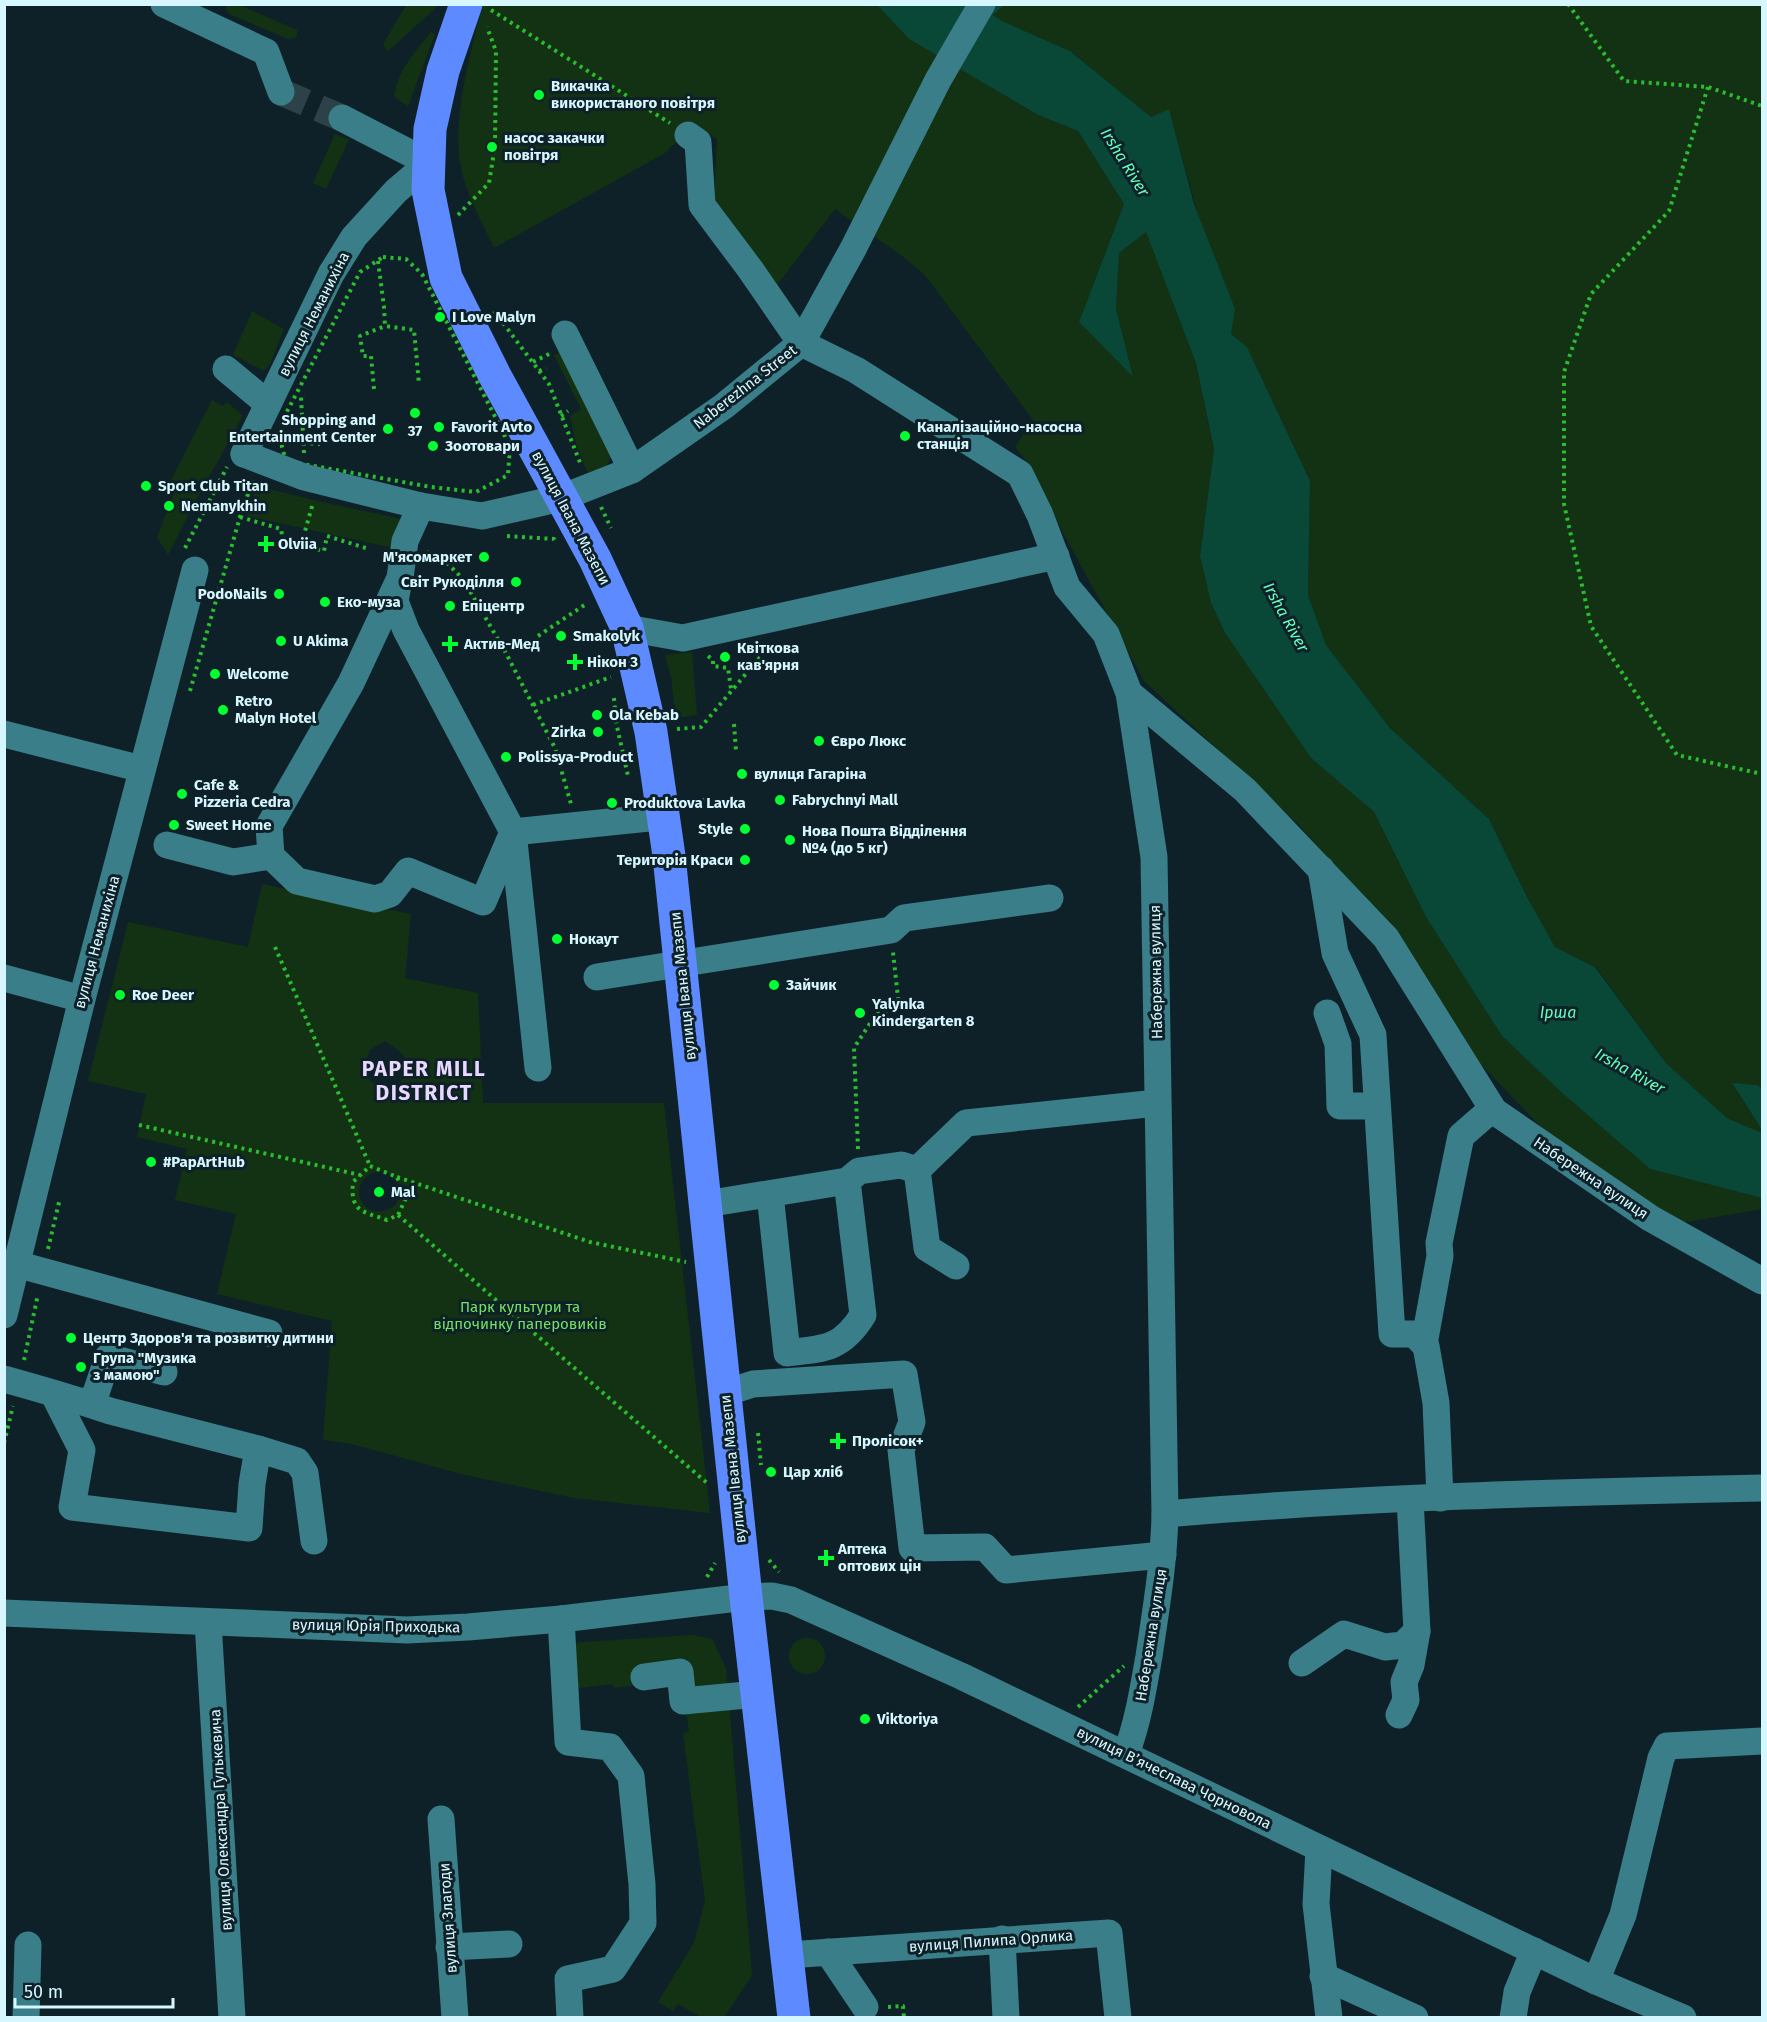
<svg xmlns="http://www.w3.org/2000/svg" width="1767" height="2022" font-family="'Fira Sans',sans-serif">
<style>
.green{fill:#123213;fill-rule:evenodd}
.water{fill:#094736}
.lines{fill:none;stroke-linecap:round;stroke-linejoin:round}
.stream{stroke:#094736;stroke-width:6}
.minor-tunnel{stroke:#2d4148;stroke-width:27;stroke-dasharray:27 14;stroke-linecap:butt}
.path{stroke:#2cbc30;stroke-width:4;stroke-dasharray:3 4.5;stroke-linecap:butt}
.minor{stroke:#397e88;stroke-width:27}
.major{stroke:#5d8bff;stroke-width:33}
.poi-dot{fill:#02ff31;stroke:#0f2128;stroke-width:2}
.labels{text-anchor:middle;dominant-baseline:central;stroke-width:6;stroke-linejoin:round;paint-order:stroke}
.poi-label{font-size:15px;font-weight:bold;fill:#d6f7ff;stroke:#0f2128;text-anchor:start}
.street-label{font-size:15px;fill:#d6f7ff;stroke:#0f2128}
.park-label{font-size:15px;fill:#73e35d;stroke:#0f2128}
.water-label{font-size:16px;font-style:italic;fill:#64ffb9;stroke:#0f2128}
.district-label{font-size:21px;font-weight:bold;letter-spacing:1.5px;fill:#e9d8ff;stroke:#0f2128}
</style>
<rect width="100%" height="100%" fill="#0f2128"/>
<g class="green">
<path d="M483 4 877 5 909 39 1038 115 1078 131 1124 204 1079 322 1132 376 1116 309 1119 253 1146 231 1196 363 1214 449 1200 556 1211 603 1225 633 1311 758 1374 812 1426 917 1502 1036 1561 1092 1650 1169 1762 1198V1209L1676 1224 1567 1154 1472 1055 1410 951 1298 824 1144 681 1062 531 1031 467 1015 447 1033 420 925 275 902 256 835 209 777 285 714 199 717 139 694 125 665 153 494 248C484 226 471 203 464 180 448 130 470 55 483 4Z"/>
<path d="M227 5H239L297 30V36L295 38 288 39 229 14 226 8Z"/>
<path d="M406 5H439L388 51 384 47V43Z"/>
<path d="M977 5H1762V1088L1757 1085 1732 1084 1762 1130V1133L1727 1118 1666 1063 1596 967 1555 947 1527 897 1489 819 1390 728 1326 645 1308 595 1310 481 1247 347 1231 334 1169 110 1151 117 1070 51 1002 21Z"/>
<path d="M431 32 435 34 408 106 398 100 394 96C398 70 415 52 431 32Z"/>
<path d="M335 134 349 139 326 189 313 183Z"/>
<path d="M252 311 284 329 270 364 264 371 233 355Z"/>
<path d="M562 352 613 450 607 465 595 475 587 471 576 444 570 416 581 409 554 355Z"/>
<path d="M212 400 223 406 227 402 243 416 195 502 168 555 157 537 178 483 171 480Z"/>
<path d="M256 486 318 501 401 519 393 548 247 516Z"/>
<path d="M692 652 697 715 676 718 671 677 665 655Z"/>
<path d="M262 884 411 914 405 978 478 993 483 1103H664L710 1513 574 1498 461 1474 352 1444 323 1440 332 1321 217 1294 236 1214 175 1200 187 1149 137 1137 146 1094 88 1081 128 922 248 947ZM385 1041 399 1051 410 1063 411 1071 397 1085 372 1083 363 1071 370 1050ZM376 1171C396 1172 404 1187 396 1204 367 1229 341 1185 376 1171Z"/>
<path d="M692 1635 712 1639 726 1668 752 1975 724 2017H701L678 2004 673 2011 658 2002 694 1943 705 1901 683 1733 689 1732 680 1667 675 1680 614 1688 613 1684 570 1689 568 1643Z"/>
<circle cx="807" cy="1656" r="18"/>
</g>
<g class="water">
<path d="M877 5H977L1002 21 1070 51 1151 117 1169 109 1194 204 1235 309 1231 334 1247 347 1310 481 1308 595 1326 645 1390 728 1489 819 1527 897 1555 947 1595 967 1666 1063 1727 1118 1762 1133V1198L1650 1169 1561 1092 1502 1036 1426 917 1374 812 1311 758 1225 633 1211 603 1200 556 1214 449 1196 363 1146 232 1119 253 1116 309 1133 377 1079 322 1124 204 1078 131 1038 115 909 39Z"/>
<path d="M1732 1083 1757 1085 1762 1088V1130Z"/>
</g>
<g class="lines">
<path class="stream" d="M988 15 1001 4"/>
<path class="minor-tunnel" d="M281 92 342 118"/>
<g class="path">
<path d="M1568 4 1624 81 1708 87 1762 106"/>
<path d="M491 10 670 123"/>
<path d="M1708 87 1669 211 1591 294 1564 372V504L1591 626 1677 755 1762 774"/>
<path d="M458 215 489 183 495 146 496 51 487 27"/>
<path d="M383 257 406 259 422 274 510 446 508 475 476 492 431 487 286 461 282 447 281 423 360 272Z"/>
<path d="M378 261 384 307 385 326 414 330 419 384"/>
<path d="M494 311 549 384 581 465"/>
<path d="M533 362 551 353"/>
<path d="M539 371 546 368"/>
<path d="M374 389 371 356H363L360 336 385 326"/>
<path d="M561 416 568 411"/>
<path d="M286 421H303"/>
<path d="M303 443 320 444"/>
<path d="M304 453 301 397H305"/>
<path d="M601 507 611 528"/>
<path d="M240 517 281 529 283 541 324 551 327 536 369 549"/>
<path d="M507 536 554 539 555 541"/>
<path d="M301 545 313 503"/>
<path d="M185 548 227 467"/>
<path d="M427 552 446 562 463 579 507 655 555 748 571 804"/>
<path d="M538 636 586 604"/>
<path d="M708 656 713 660V666L728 668 731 689"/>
<path d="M190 691 240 517 253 480"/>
<path d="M614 698 616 722 628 776"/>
<path d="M533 705 611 677"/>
<path d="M734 724 736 751"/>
<path d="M677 729 701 727 772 643"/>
<path d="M687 803 710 799"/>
<path d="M275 947 370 1166"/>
<path d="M139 1125 360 1175"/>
<path d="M858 1149 854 1048 876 1014 899 1007 893 952"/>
<path d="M370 1166 397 1177 406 1198 398 1215 387 1220C362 1211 350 1212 353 1182Z"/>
<path d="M397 1177 590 1242 686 1262"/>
<path d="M398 1215 707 1483"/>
<path d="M48 1249 60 1198"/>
<path d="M24 1360 38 1294"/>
<path d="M758 1433 761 1465"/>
<path d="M4 1443 13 1406"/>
<path d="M769 1560 779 1572"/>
<path d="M707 1577 715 1563"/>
<path d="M1078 1707 1124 1666"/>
<path d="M888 2007 903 2006 904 2018"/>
</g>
<g class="minor">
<path d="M164 4 266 52 281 92"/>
<path d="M688 135 698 142 702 205 750 269 801 343 856 370 1020 474 1040 515 1067 587 1106 634 1129 693 1154 857 1165 1514C1164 1562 1156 1609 1149 1656 1143 1690 1138 1722 1126 1754"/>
<path d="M565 334 632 470"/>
<path d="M226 369 268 404"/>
<path d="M244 454 304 477 421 506 482 516 561 498 632 470 724 406 801 343 853 249 938 80 982 4"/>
<path d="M244 454 331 274 354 237 396 191 429 163 342 118"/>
<path d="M421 506 405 541 400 578 351 683 269 826 271 856 297 881 375 899 390 894 408 871 483 902 513 832 649 818 662 806"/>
<path d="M398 585 395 601 406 630 513 832 538 1068"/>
<path d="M627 628 683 638 1056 556"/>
<path d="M1129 693 1245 790 1386 938 1494 1111 1650 1218 1762 1281"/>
<path d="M4 734 142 769"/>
<path d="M167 845 233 862 271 856"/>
<path d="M1321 869 1335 953 1373 1035 1392 1334H1414L1426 1346 1436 1403 1440 1498"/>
<path d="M597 977 891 930 904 918 1050 898"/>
<path d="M4 978 82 999"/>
<path d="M1327 1013 1338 1044 1340 1106H1377"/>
<path d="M917 1170 927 1248 956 1266"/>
<path d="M770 1194 787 1353C824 1349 842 1349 863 1315L847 1181"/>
<path d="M706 1204 847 1181 859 1171 901 1165 917 1170 966 1123 1157 1103"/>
<path d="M16 1264 269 1333"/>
<path d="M4 1315 82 999 195 570"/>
<path d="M1424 1344 1440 1256 1439 1243 1461 1136 1492 1109"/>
<path d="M4 1379C40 1389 75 1399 110 1411L258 1449 252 1484 249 1528 72 1507 82 1450 53 1393"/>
<path d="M725 1393 753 1384 904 1374 912 1422 901 1450 912 1548 985 1547 1006 1570 1163 1555"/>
<path d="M88 1403 96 1393 108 1357 164 1372"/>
<path d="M258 1449 297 1461 305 1473 314 1541"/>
<path d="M1165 1514C1364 1497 1563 1492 1762 1488"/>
<path d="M4 1613 407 1630 468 1627 561 1619 746 1597 772 1596 791 1600 961 1676 1596 1981 1683 2018"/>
<path d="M561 1619 568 1742 610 1747 631 1776 642 1884 643 1923 613 1969 568 1979 570 2018"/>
<path d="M208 1622 232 2018"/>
<path d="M1302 1663 1344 1634 1385 1647 1403 1645 1417 1631"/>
<path d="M644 1677 680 1672 683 1701 757 1694"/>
<path d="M1399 1715 1406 1700 1404 1682 1411 1665 1417 1631 1410 1499"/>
<path d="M441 1819 455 2018"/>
<path d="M1319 1849 1316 1904 1329 2018"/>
<path d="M1002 1939 1006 2018"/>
<path d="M449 1947 509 1944"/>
<path d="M828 1952 865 2007"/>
<path d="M788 1955 1109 1933 1118 2018"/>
<path d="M1323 1976 1415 2018"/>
<path d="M1596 1981 1623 1915 1661 1758 1667 1746 1762 1741"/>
<path d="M26 2018 28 1945"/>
<path d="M1513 2018 1517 1992 1534 1951"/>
</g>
<path class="major" d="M466 4 443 71 430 129 428 190 446 278 495 376 595 559 627 628 651 732 669 856 746 1597 794 2018"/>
</g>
<g class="poi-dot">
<circle cx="539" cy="95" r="6"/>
<circle cx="492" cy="147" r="6"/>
<circle cx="440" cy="317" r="6"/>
<circle cx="415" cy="413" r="6"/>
<circle cx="439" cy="427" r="6"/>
<circle cx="388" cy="429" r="6"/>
<circle cx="905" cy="436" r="6"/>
<circle cx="433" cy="446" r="6"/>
<circle cx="146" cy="486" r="6"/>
<circle cx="169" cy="506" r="6"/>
<path d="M263 535h6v6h6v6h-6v6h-6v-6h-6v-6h6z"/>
<circle cx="484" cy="557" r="6"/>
<circle cx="516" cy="582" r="6"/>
<circle cx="279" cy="594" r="6"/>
<circle cx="325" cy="602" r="6"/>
<circle cx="450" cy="606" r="6"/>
<circle cx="561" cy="636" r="6"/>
<circle cx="281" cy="641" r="6"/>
<path d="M447 635h6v6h6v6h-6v6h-6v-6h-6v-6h6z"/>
<circle cx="725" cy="657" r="6"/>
<path d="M572 653h6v6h6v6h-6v6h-6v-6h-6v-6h6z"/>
<circle cx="215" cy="674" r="6"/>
<circle cx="223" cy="710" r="6"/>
<circle cx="597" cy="715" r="6"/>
<circle cx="598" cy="732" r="6"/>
<circle cx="819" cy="741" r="6"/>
<circle cx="506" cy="757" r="6"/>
<circle cx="742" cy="774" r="6"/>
<circle cx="182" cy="794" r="6"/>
<circle cx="780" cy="800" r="6"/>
<circle cx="612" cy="803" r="6"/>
<circle cx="174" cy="825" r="6"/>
<circle cx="745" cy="829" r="6"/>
<circle cx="790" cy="840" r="6"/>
<circle cx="745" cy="860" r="6"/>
<circle cx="557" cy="939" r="6"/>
<circle cx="774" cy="985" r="6"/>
<circle cx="120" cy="995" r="6"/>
<circle cx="860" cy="1013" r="6"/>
<circle cx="151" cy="1162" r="6"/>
<circle cx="379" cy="1192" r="6"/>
<circle cx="71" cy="1338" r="6"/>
<circle cx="81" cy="1367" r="6"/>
<path d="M835 1432h6v6h6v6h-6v6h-6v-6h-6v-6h6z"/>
<circle cx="771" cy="1472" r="6"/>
<path d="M823 1549h6v6h6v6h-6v6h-6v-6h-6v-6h6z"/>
<circle cx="865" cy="1719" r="6"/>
</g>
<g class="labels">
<g class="poi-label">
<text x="551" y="86">Викачка<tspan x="551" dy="17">використаного повітря</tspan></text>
<text x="504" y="138">насос закачки<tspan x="504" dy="17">повітря</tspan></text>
<text x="452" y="317">I Love Malyn</text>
<text x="376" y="420" text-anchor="end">Shopping and<tspan x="376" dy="17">Entertainment Center</tspan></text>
<text x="451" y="427">Favorit Avto</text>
<text x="917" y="427">Каналізаційно-насосна<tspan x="917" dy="17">станція</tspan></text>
<text x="415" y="431" text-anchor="middle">37</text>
<text x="445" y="446">Зоотовари</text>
<text x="158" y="486">Sport Club Titan</text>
<text x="181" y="506">Nemanykhin</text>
<text x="278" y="544">Olviia</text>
<text x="472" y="557" text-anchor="end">М'ясомаркет</text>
<text x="504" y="582" text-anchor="end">Світ Рукоділля</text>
<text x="267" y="594" text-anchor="end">PodoNails</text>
<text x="337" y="602">Еко-муза</text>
<text x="462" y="606">Епіцентр</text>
<text x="573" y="636">Smakolyk</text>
<text x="293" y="641">U Akima</text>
<text x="464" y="644">Актив-Мед</text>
<text x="737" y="648">Квіткова<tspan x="737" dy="17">кав'ярня</tspan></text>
<text x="587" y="662">Нікон 3</text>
<text x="227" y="674">Welcome</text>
<text x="235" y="701">Retro<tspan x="235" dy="17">Malyn Hotel</tspan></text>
<text x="609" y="715">Ola Kebab</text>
<text x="586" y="732" text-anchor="end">Zirka</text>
<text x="831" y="741">Євро Люкс</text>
<text x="518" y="757">Polissya-Product</text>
<text x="754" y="774">вулиця Гагаріна</text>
<text x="194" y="785">Cafe &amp;<tspan x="194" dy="17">Pizzeria Cedra</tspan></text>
<text x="792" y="800">Fabrychnyi Mall</text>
<text x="624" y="803">Produktova Lavka</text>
<text x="186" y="825">Sweet Home</text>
<text x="733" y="829" text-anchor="end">Style</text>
<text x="802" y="831">Нова Пошта Відділення<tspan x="802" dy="17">№4 (до 5 кг)</tspan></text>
<text x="733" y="860" text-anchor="end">Територія Краси</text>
<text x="569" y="939">Нокаут</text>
<text x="786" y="985">Зайчик</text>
<text x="132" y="995">Roe Deer</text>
<text x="872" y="1004">Yalynka<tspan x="872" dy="17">Kindergarten 8</tspan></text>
<text x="163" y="1162">#PapArtHub</text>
<text x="391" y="1192">Mal</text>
<text x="83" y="1338">Центр Здоров'я та розвитку дитини</text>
<text x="93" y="1358">Група "Музика<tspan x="93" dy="17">з мамою"</tspan></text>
<text x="852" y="1441">Пролісок+</text>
<text x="783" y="1472">Цар хліб</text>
<text x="838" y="1549">Аптека<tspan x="838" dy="17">оптових цін</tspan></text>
<text x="877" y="1719">Viktoriya</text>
</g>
<g class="street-label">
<text transform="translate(314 314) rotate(-63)">вулиця Неманихіна</text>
<text transform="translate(745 387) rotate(-38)">Naberezhna Street</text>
<text transform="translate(571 518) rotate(62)">вулиця Івана Мазепи</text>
<text transform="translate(97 942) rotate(-75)">вулиця Неманихіна</text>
<text transform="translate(1156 972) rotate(-91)">Набережна вулиця</text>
<text transform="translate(683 986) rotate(-96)">вулиця Івана Мазепи</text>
<text transform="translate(1591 1178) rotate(34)">Набережна вулиця</text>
<text transform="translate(733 1469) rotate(-96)">вулиця Івана Мазепи</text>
<text transform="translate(376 1626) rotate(1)">вулиця Юрія Приходька</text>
<text transform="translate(1151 1635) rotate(-81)">Набережна вулиця</text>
<text transform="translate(1174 1778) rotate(26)">вулиця Вʼячеслава Чорновола</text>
<text transform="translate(221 1820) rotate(-93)">вулиця Олександра Гулькевича</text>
<text transform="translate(448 1918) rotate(-94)">вулиця Злагоди</text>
<text transform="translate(991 1941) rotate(-4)">вулиця Пилипа Орлика</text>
</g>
<g class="park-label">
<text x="520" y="1307">Парк культури та<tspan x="520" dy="17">відпочинку паперовиків</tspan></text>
</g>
<g class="water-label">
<text transform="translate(1125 162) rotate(58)">Irsha River</text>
<text transform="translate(1286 617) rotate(61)">Irsha River</text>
<text x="1558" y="1012">Ірша</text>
<text transform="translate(1630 1071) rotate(29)">Irsha River</text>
</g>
<g class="district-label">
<text x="424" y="1069">PAPER MILL<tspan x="424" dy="24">DISTRICT</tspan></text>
</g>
</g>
<rect width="1767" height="2022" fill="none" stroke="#d6f7ff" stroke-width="12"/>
<path d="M15 1998v9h158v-9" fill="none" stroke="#d6f7ff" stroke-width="3"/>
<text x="24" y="1998" font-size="18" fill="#d6f7ff" stroke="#0f2128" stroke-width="4.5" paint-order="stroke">50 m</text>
</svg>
